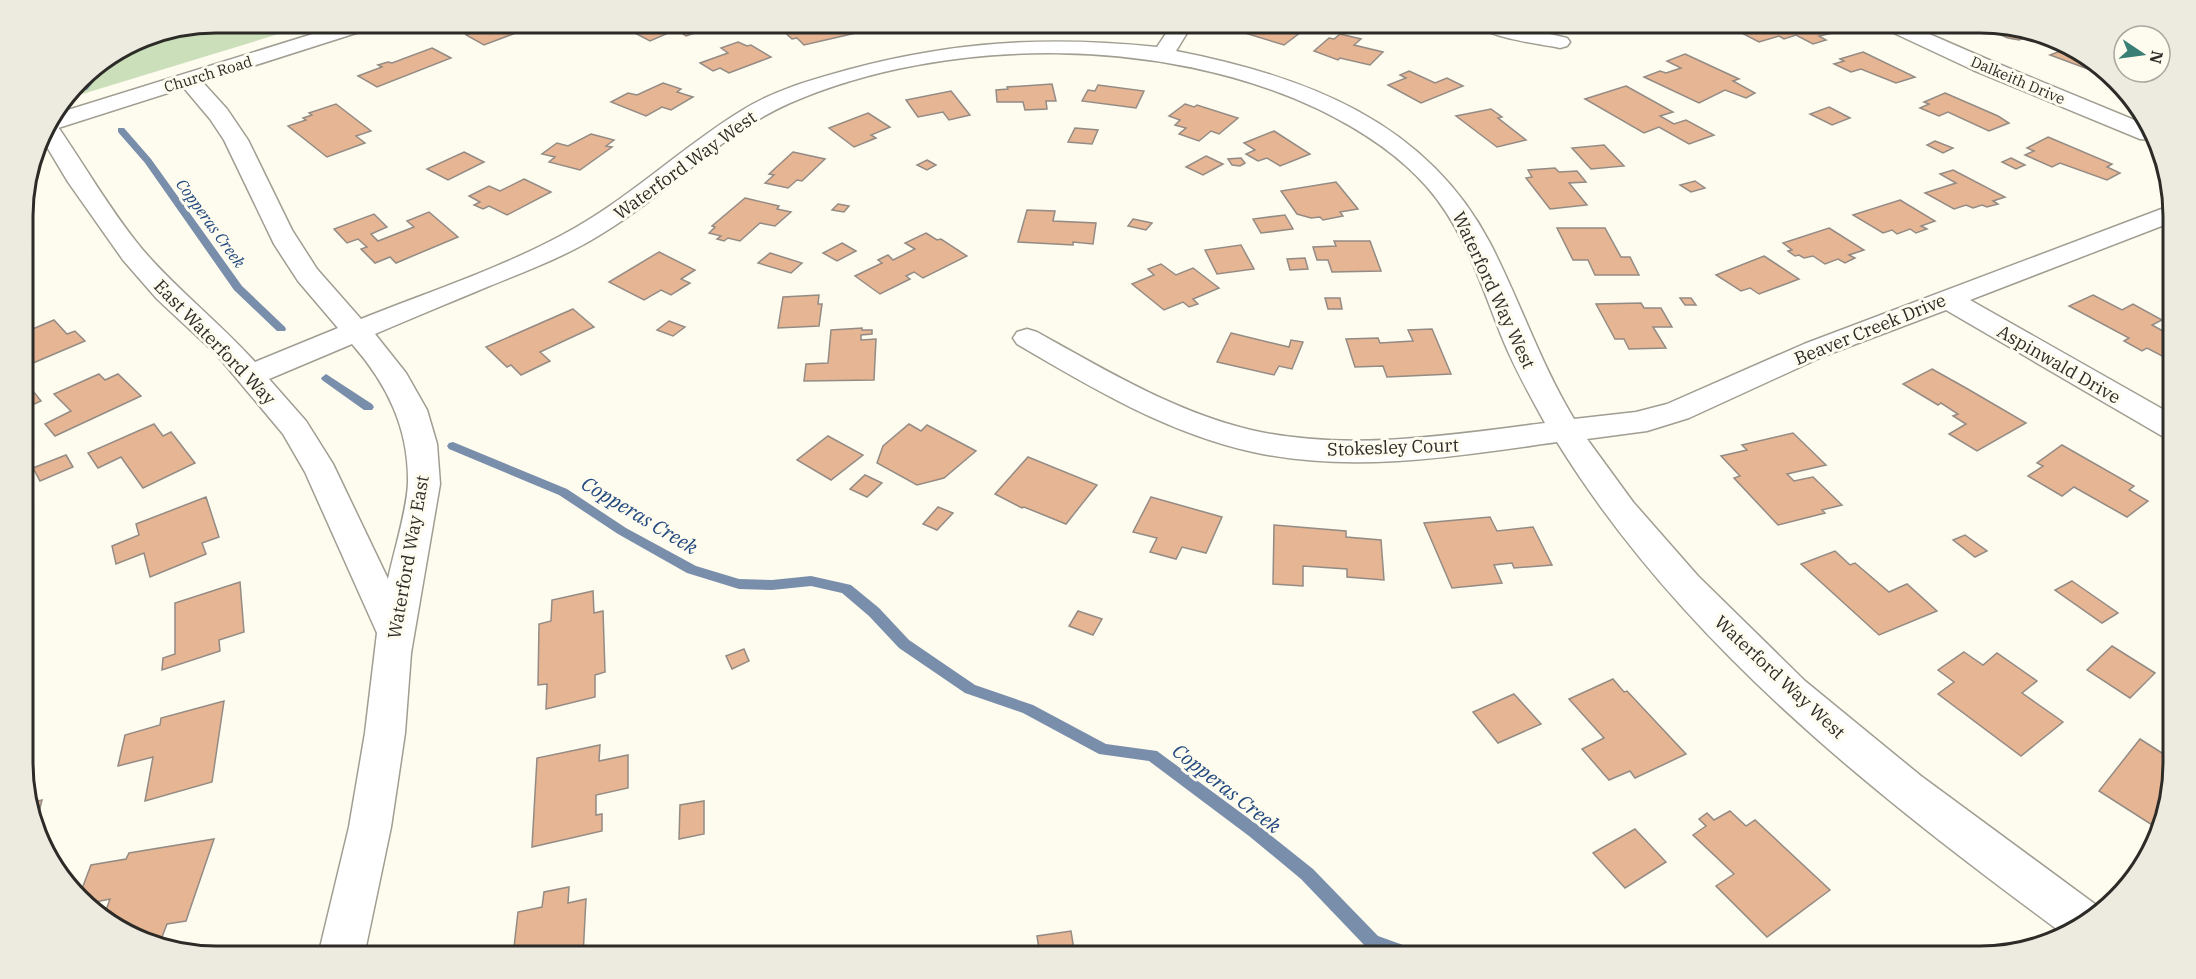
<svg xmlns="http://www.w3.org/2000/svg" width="2196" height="979" font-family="'IBM Plex Serif',serif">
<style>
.green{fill:#ccdfbb}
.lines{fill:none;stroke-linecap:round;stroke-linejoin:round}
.stream{fill:#798eab;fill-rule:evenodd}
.building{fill:#e5b594;stroke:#948b84;stroke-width:1.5}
.minor-casing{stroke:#a09d92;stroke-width:3}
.secondary-casing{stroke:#a09d92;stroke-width:3}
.minor{fill:#fff;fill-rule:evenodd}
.secondary{fill:#fff;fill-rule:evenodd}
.labels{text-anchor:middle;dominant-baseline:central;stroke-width:6;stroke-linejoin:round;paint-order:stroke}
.far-street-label{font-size:15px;fill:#2c2b27;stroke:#fefbef}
.far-water-label{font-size:16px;font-style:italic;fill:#21487e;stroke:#fefbef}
.street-label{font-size:18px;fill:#2c2b27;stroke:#fefbef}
.water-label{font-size:20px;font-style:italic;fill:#21487e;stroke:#fefbef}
.rim{fill:none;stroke:#2c2b27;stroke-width:3}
</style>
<rect width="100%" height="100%" fill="#fefbef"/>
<path class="green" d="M216 23H315L66 99 88 71 142 37Z"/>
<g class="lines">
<g class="stream">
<path d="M111 56V60L87 90H81V86L99 64Z"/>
<path d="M118 128H124L151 159 242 286 285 327 286 329 285 331H277L234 290 145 163 118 132Z"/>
<path d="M326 374 372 404 374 407 372 410H364L322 380 321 378Z"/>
<path d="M453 442 567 489 626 528 696 566 739 579 772 580 811 576 851 585 879 608 909 640 975 685 1033 705 1106 744 1157 751 1259 826 1313 869 1378 936 1417 950 1419 956H1390L1367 948 1301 879 1249 836 1149 761 1099 754 1023 713 965 693 899 648 869 616 842 593 811 586 772 590 739 589 687 573 618 534 559 495 449 449 447 446 449 443Z"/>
</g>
</g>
<g class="building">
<path d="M488 23 497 24 542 23 484 45 466 35 487 27 482 25Z"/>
<path d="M656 23 673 31 650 41 633 32Z"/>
<path d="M801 23H849L860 32 804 45 797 38 792 39 780 28Z"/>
<path d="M883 23H922L886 28Z"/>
<path d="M1246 23H1270L1279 25 1284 23H1313L1284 45 1235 30Z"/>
<path d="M1759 23H1812L1833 33 1819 36 1826 40 1813 44 1796 35 1784 39 1779 36 1759 42 1734 29Z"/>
<path d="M1972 23H1980L2037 34 2019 40 2008 38Z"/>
<path d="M697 26 704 30 686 36 680 32Z"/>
<path d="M1340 34 1361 39 1354 45 1383 52 1370 65 1340 58 1338 60 1314 51 1329 38 1334 39Z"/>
<path d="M738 42 747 46 751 45 771 57 729 73 720 68 713 71 700 63 728 53 721 48Z"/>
<path d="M432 48 451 58 377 87 358 76 382 67 378 65 388 62 392 63Z"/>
<path d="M2068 48 2104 75 2050 55Z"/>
<path d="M1863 52 1915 77 1896 83 1861 69 1851 72 1834 64 1844 61 1840 59Z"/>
<path d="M1685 54 1739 79 1733 81 1755 93 1746 98 1725 90 1699 103 1644 77 1660 71 1666 73 1681 68 1667 61Z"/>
<path d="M1409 71 1435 83 1447 78 1463 86 1421 103 1388 85 1406 78 1400 75Z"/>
<path d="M663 83 681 89 677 92 693 97 671 110 662 107 646 116 611 102 628 93 637 95Z"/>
<path d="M1052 84 1056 101H1046L1047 109 1025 110 1023 102H997L996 90 1008 89 1007 87Z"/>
<path d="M1098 85 1144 91 1136 108 1082 101 1088 90 1095 91Z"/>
<path d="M1626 86 1673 112 1660 116 1674 124 1686 120 1714 135 1689 144 1659 127 1644 133 1585 99Z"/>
<path d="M951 91 970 115 949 120 943 112 918 117 906 100Z"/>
<path d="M1945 93 1998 116 2009 123 1989 131 1948 112 1939 116 1920 108 1929 104 1924 102Z"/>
<path d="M336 104 371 131 356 136 365 143 327 157 288 126 306 120 303 118 312 115 309 113Z"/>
<path d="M1185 104 1194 107 1197 105 1238 118 1219 134 1211 131 1199 141 1179 134 1186 128 1175 125 1180 120 1169 116Z"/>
<path d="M1829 107 1850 118 1832 125 1810 114Z"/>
<path d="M1491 109 1502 117 1498 118 1526 140 1497 147 1456 116Z"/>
<path d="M868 113 890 127 871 135 876 138 854 147 829 128Z"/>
<path d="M1075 128 1098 130 1092 144 1068 142Z"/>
<path d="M1274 131 1310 154 1280 166 1267 158 1258 161 1246 154 1255 150 1244 143Z"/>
<path d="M591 134 614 140 606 146 612 147 580 170 549 162 555 157 542 154 557 143 568 146Z"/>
<path d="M2048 137 2112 164 2107 167 2120 173 2107 180 2060 163 2052 167 2025 155 2034 151 2027 148Z"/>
<path d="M1935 141 1953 148 1943 153 1927 145Z"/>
<path d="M1604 145 1624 166 1591 169 1572 148Z"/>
<path d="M464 152 484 162 448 180 427 169Z"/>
<path d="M793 152 825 159 802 181 797 180 788 188 765 183 774 175 769 174Z"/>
<path d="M1206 156 1223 164 1203 175 1186 167Z"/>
<path d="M1241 158 1245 163 1240 166 1232 165 1228 159Z"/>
<path d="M2011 158 2025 165 2016 169 2002 162Z"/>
<path d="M927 160 936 165 927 170 917 165Z"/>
<path d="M1555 168 1559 172 1577 171 1586 182 1569 183 1587 205 1550 209 1526 178 1532 177 1528 170Z"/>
<path d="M1953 170 2005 197 1993 201 1998 204 1987 207 1982 205 1973 208 1966 205 1954 209 1925 193 1956 183 1940 174Z"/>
<path d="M524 179 551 192 507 215 489 206 483 209 474 205 480 202 469 196 489 186 500 191Z"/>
<path d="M1695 181 1705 188 1691 192 1680 185Z"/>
<path d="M1336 182 1358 209 1340 212 1343 216 1323 220 1320 217 1311 218 1297 214 1281 191Z"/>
<path d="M745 198 779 206 777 209 791 212 775 226 760 223 740 241 728 238 724 241 717 239 721 236 709 233 715 227 712 226Z"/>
<path d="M1900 200 1935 221 1921 226 1927 229 1916 233 1910 229 1897 234 1892 230 1883 233 1853 215Z"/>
<path d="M838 204 849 206 844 212 832 210Z"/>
<path d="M1027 210 1055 211 1053 221 1096 223 1093 244 1073 242V245L1018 242Z"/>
<path d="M429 212 458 237 396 263 390 257 375 263 361 249 367 247 358 239 347 243 334 229 374 214 387 227 371 234 378 241 414 227 407 221Z"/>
<path d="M1285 215 1293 229 1261 233 1253 219Z"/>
<path d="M1133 219 1152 223 1146 230 1128 226Z"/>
<path d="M1557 228H1605L1621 257H1630L1639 275H1595L1588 260H1573Z"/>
<path d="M1829 228 1864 250 1849 255 1855 258 1845 263 1838 259 1825 264 1813 256 1804 258 1799 255 1795 256 1788 251 1792 250 1783 243Z"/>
<path d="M926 233 937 240 941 239 967 256 923 278 914 272 906 276 910 279 880 294 855 276 882 263 878 260 888 255 893 260 915 249 905 243Z"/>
<path d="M1334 241H1370L1381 271 1332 272 1328 260H1317L1313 247 1336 246Z"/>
<path d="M842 243 856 251 837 261 823 253Z"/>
<path d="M1241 245 1254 269 1217 274 1205 250Z"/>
<path d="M659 252 695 270 681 279 690 283 671 295 661 290 644 300 609 282Z"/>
<path d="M770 253 802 263 791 273 758 263Z"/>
<path d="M1764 256 1799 279 1759 294 1750 288 1741 291 1716 275Z"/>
<path d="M1305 258 1308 269 1290 270 1287 259Z"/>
<path d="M1161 264 1176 275 1193 268 1219 288 1193 299 1198 304 1189 307 1183 302 1164 310 1132 284 1154 275 1148 269Z"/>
<path d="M819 295 818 304H822L819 326 778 328 783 297Z"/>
<path d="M2093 295 2122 310 2133 304 2162 320 2152 325 2172 336V361L2147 348 2142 351 2124 341 2129 338 2069 306Z"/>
<path d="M1325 298H1340L1342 309H1328Z"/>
<path d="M1680 298H1691L1696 305H1685Z"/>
<path d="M1641 303 1644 308H1661L1672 327H1653L1666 348 1629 349 1624 339H1615L1596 304Z"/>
<path d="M573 309 594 327 540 352 550 361 521 375 511 365 507 367 486 347Z"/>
<path d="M54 320 67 334 75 331 85 341 33 363 23 352V333Z"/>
<path d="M669 321 685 327 673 336 657 330Z"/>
<path d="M862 328V330H872V334L861 335V340L876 339 874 380 804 381 806 364 828 363 831 330Z"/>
<path d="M1432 329 1451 374 1387 377 1383 366 1355 367 1346 339 1378 338 1380 343 1413 341 1408 330Z"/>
<path d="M1231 333 1289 347 1291 340 1303 342 1292 369 1279 366 1274 375 1217 362Z"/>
<path d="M1932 369 1966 388 2026 423 1977 451 1949 434 1966 424 1953 416 1958 414 1941 403 1938 405 1903 384Z"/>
<path d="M99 374 105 380 118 374 141 396 55 436 45 424 71 411 54 394Z"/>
<path d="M33 391 41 401 23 409V396Z"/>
<path d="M154 424 163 436 171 432 195 463 143 488 121 457 98 468 88 453Z"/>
<path d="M909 424 921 431 927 425 976 451 944 478 917 485 877 463 883 446Z"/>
<path d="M1793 433 1826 465 1787 474 1794 481 1813 477 1842 505 1822 510 1825 513 1778 525 1734 478 1740 476 1721 456 1747 450 1742 445Z"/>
<path d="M828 436 863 455 831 480 797 460Z"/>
<path d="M2062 445 2134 486 2129 490 2148 501 2127 517 2074 487 2062 496 2028 476 2043 466 2037 463Z"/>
<path d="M66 455 73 467 40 481 33 468Z"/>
<path d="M1028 457 1097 485 1066 524 1024 507 1022 508 995 494Z"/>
<path d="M865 475 882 483 867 497 850 489Z"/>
<path d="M206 497 219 537 202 543 206 554 150 577 144 553 116 564 112 546 139 535 136 524Z"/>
<path d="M1151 497 1222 517 1206 553 1182 547 1176 559 1150 552 1157 538 1133 532Z"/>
<path d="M938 507 953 513 937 530 923 524Z"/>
<path d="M1490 517 1497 531 1533 527 1552 565 1514 568 1512 563 1494 565 1502 583 1452 588 1424 523Z"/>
<path d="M1274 525 1346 531V537L1381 540 1384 580 1347 577V569L1303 566V586L1273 584Z"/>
<path d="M1965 535 1987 551 1975 557 1953 540Z"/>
<path d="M1835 551 1850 565 1855 563 1889 592 1907 584 1937 611 1879 635 1801 564Z"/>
<path d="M2072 581 2118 613 2102 623 2055 590Z"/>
<path d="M240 582 244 632 219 640 220 651 162 670 163 658 175 654V603Z"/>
<path d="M593 591 594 613 603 611 605 672 595 675V697L546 709 547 684 538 685 539 624 551 621 552 600Z"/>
<path d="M1078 611 1102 619 1093 635 1069 626Z"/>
<path d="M2112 646 2155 673 2130 698 2087 670Z"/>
<path d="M744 649 749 661 732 669 726 656Z"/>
<path d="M1964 652 1983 665 1997 653 2037 681 2022 693 2063 722 2021 756 1938 694 1954 682 1938 670Z"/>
<path d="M1613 679 1624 692 1627 691 1686 754 1635 778 1630 771 1609 780 1582 749 1604 738 1569 699Z"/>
<path d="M1514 694 1541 724 1498 743 1473 712Z"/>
<path d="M224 701 212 782 145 801 153 757 118 766 125 735 160 725 161 718Z"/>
<path d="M2140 739 2173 760 2162 775 2170 780 2160 830 2099 791Z"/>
<path d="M600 745 599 761 628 755V788L596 795V815L602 814V831L532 847 537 758Z"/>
<path d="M42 800 39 812 34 814 30 803Z"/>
<path d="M704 801V834L679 839 680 805Z"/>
<path d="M1730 811 1746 826 1755 820 1830 890 1767 937 1716 886 1734 874 1693 835 1706 826 1699 819 1707 813 1714 820Z"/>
<path d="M1635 829 1666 862 1625 888 1593 853Z"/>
<path d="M214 839 186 921 167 924 159 945 141 942 105 913 110 899 91 903 80 894 91 865 126 859 129 853Z"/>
<path d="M569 887 568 903 586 899 583 956H513L518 912 542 907 544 892Z"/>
<path d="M1071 931 1075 956H1040L1037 936Z"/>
</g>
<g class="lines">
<g class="minor-casing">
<g id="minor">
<path d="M1173 23H1193L1176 51C1304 76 1426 121 1490 243 1520 301 1540 363 1574 419L1636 412 1667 404 1804 344 2172 205V222L1970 300 2173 415V439L2162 436 1946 310 1824 356 1689 418 1647 431 1587 439 1633 502 1698 576 1805 681 1921 776 2103 910 2088 924 2062 933C1874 794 1682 644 1557 442 1457 456 1353 474 1253 452 1167 433 1092 388 1017 344L1013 338 1017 332 1027 329 1037 332C1105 370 1175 412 1251 430 1347 452 1449 435 1545 423 1530 396 1515 369 1503 340 1482 288 1465 230 1427 187 1397 153 1359 129 1318 109 1164 36 947 35 790 103 720 134 668 194 603 233 567 256 526 271 487 287 449 303 412 318 375 334L406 373 427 410 437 444 440 484 411 653 405 733 391 827 364 956H318L349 827 365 733 377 633 305 472 283 434 216 354 157 299 123 260 68 182 41 137 50 120 54 121C84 164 109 209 142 249 177 290 219 322 255 362L338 328 298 281 274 244 224 140 210 119 178 81 181 76 189 74 197 76 227 109 248 140 292 230 317 269 361 319C428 292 499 269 562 235 627 201 679 149 741 111 774 90 811 80 847 70 954 41 1048 36 1157 47ZM352 344C387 384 409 428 408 483 407 510 394 551 388 579L333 464 306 421 269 379Z"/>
<path d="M1476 23H1502L1567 38 1570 42 1567 46 1560 48C1541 44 1486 38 1476 23Z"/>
<path d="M1878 23H1904L1989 60 2144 124 2151 140 2140 139 1973 70 1881 27Z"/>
</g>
</g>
<g class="secondary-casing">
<path id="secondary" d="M348 23H378L375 27 55 129 43 130 55 114Z"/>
</g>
<use href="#minor" class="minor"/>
<use href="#secondary" class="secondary"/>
</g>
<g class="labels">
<g class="far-street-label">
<text transform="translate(208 74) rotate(-17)">Church Road</text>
<text transform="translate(2018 80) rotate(23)">Dalkeith Drive</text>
</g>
<g class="far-water-label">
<text transform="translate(211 223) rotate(54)">Copperas Creek</text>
</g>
<g class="street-label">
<text transform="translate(685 165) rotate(-36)">Waterford Way West</text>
<text transform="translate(1494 290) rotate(65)">Waterford Way West</text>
<text transform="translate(1870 329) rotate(-22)">Beaver Creek Drive</text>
<text transform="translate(215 342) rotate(46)">East Waterford Way</text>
<text transform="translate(2059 364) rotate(30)">Aspinwald Drive</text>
<text transform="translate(1393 447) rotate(-2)">Stokesley Court</text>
<text transform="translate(408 557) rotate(-80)">Waterford Way East</text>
<text transform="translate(1780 677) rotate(43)">Waterford Way West</text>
</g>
<g class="water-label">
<text transform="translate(640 515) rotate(31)">Copperas Creek</text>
<text transform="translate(1227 788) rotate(38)">Copperas Creek</text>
</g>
</g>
<path d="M0 0H2196V979H0ZM216 33H1980A183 183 0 0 1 2163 216V763A183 183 0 0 1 1980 946H216A183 183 0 0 1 33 763V216A183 183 0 0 1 216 33Z" fill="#edeadf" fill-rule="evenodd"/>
<path class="rim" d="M216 33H1980A183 183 0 0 1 2163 216V763A183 183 0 0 1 1980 946H216A183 183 0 0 1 33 763V216A183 183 0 0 1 216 33Z"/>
<g transform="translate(2142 54) rotate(103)"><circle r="28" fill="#fefbef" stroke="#aaa89f" stroke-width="1.5"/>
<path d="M0-4.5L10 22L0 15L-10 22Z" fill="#397f75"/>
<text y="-9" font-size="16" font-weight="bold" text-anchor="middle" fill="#2c2b27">N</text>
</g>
</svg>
